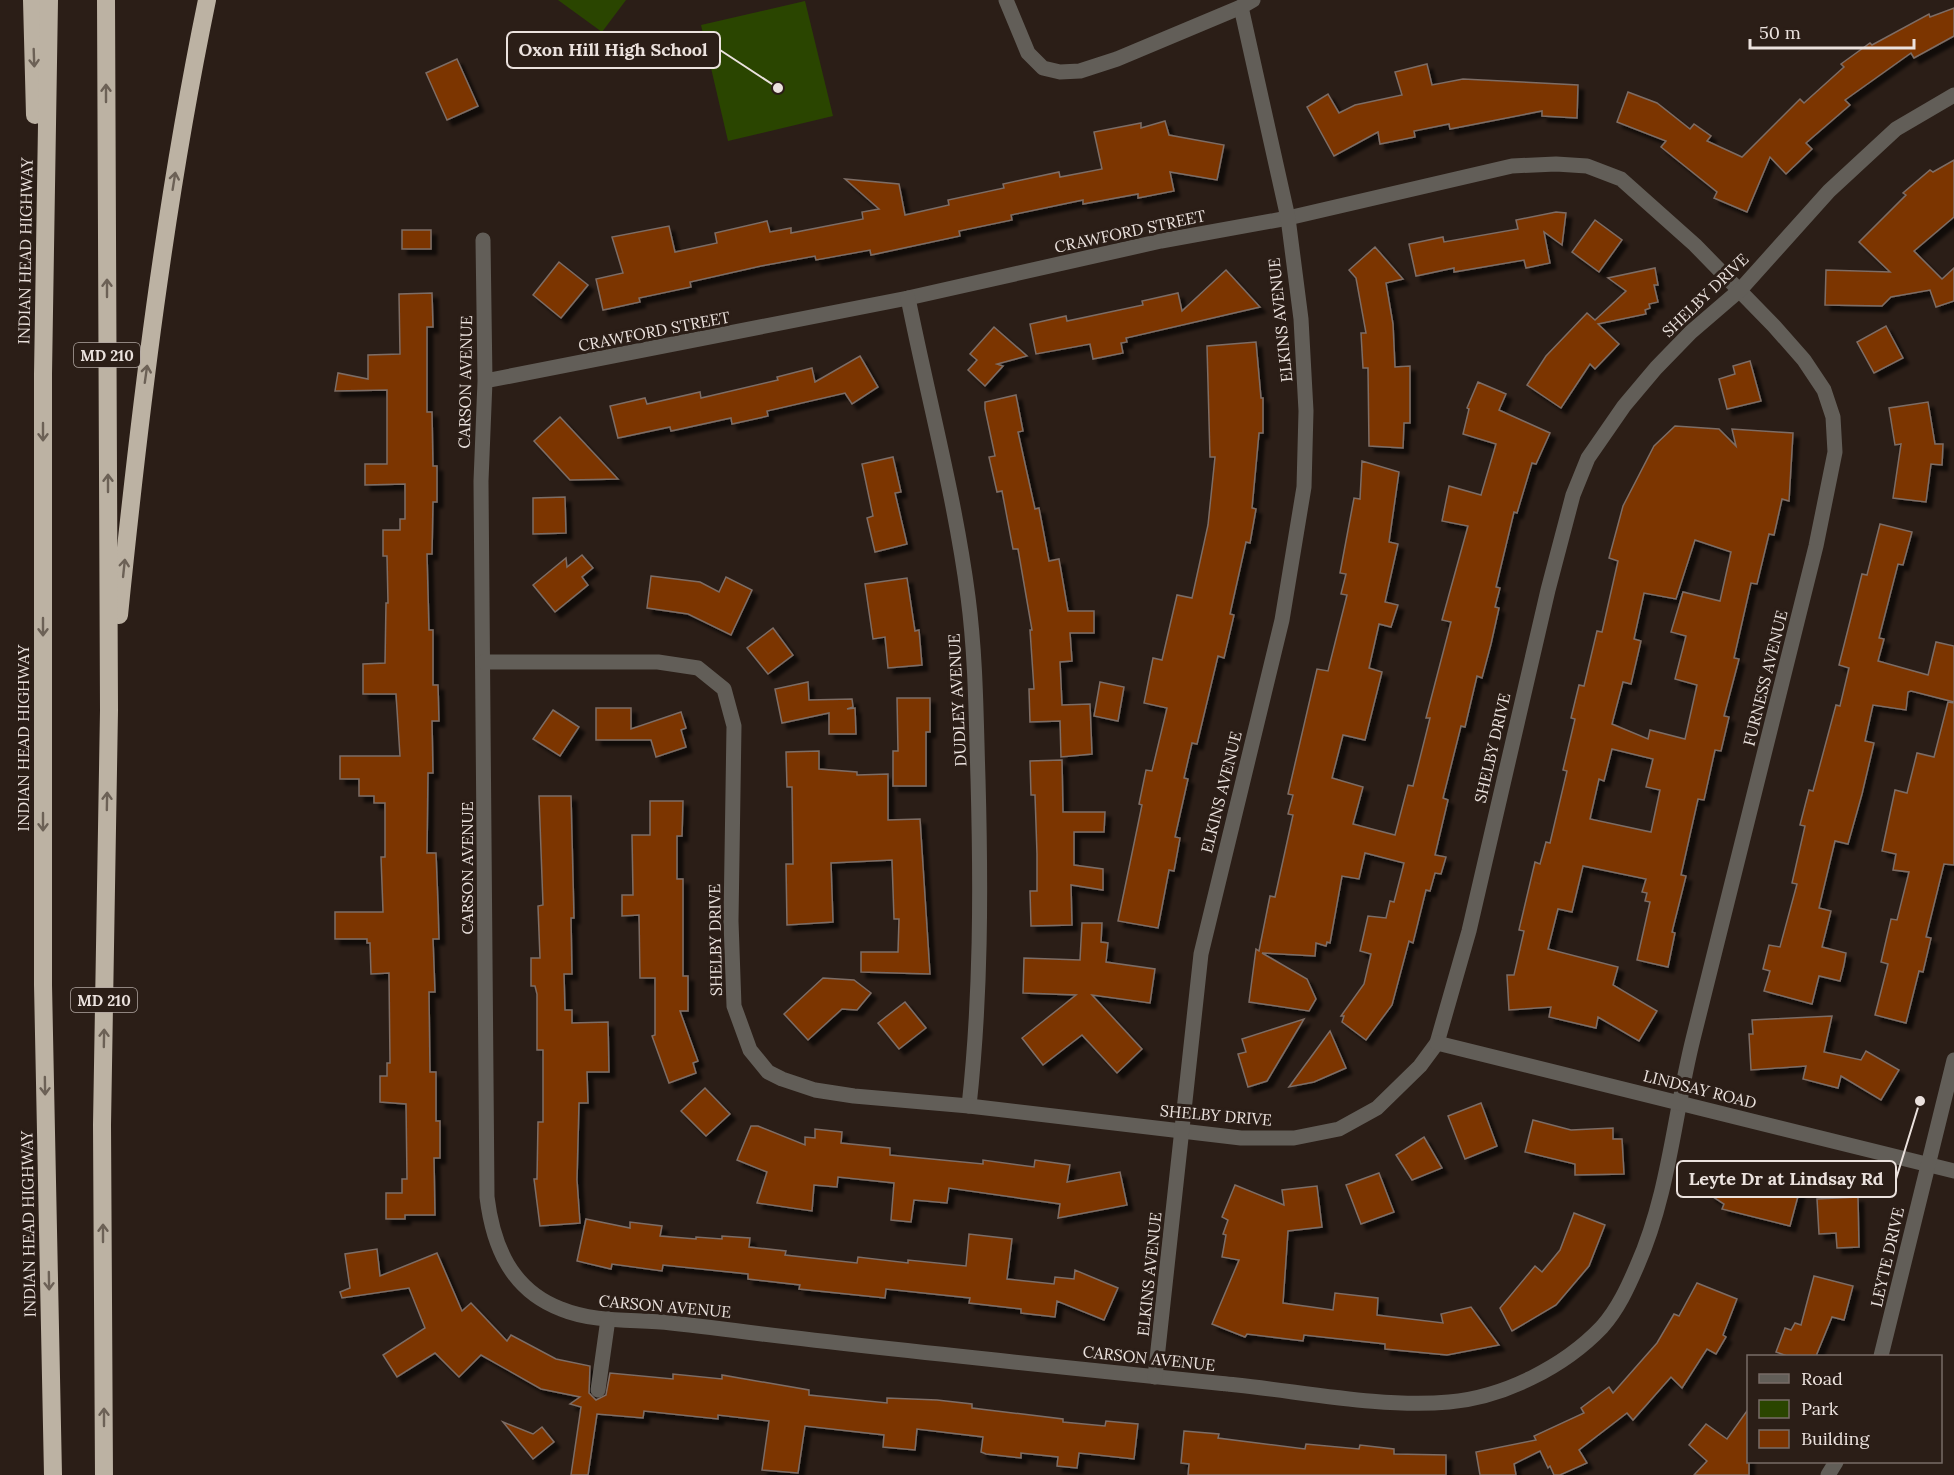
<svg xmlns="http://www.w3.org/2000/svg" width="1954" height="1475" font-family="Lora,serif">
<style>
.green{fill:#2a4500}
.building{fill:#7c3400;stroke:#7d6d65;stroke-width:1.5;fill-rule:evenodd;filter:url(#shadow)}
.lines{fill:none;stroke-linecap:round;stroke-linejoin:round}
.minor{stroke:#625e58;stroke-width:15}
.highway{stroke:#bcb2a3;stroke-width:18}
.oneway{stroke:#6c6156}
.labels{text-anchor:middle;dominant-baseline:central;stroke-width:6;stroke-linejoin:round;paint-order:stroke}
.shield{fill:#2b1e17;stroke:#b1a7a2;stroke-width:1.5}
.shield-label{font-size:15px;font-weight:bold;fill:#ebe2de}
.street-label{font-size:16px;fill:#ebe2de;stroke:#2b1e17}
.leader{fill:none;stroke:#ebe2de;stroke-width:2}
.callout-dot{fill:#ebe2de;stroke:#2b1e17;stroke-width:2}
.callout{fill:#2b1e17;stroke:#ebe2de;stroke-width:2}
.callout-label{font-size:18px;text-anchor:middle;font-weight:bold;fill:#ebe2de}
</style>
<defs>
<filter id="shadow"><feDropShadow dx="5.5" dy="5.5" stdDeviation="1.5" flood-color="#0009"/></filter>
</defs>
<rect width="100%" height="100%" fill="#2b1e17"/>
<g class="green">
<path d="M558 0H626L602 32Z"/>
<path d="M805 1 833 116 728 141 701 25Z"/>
</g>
<g class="building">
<path d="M1954 8V36L1914 58 1911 53 1845 100 1850 105 1806 143 1812 149 1786 174 1770 157 1747 212 1714 198 1717 192 1661 147 1666 141 1617 122 1628 92 1657 103 1690 129 1694 124 1711 136 1707 141 1742 157 1800 99 1804 103 1844 67 1841 64 1870 43 1872 45 1929 14 1930 17Z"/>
<path d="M457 59 478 106 447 120 426 73Z"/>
<path d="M1427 64 1432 85 1463 79 1578 85 1577 118 1542 116V111L1450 129 1449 124 1414 131 1415 137 1380 144 1378 132 1334 156 1307 107 1328 94 1339 113 1355 105 1402 95 1395 72Z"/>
<path d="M1165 121 1169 135 1224 145 1217 180 1170 172 1174 191 1138 198V194L1083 204V200L1011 215 1012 220 959 231 960 236 871 255 870 250 816 260 815 256 761 266 690 282 691 287 639 298 640 302 603 310 596 279 623 273 612 237 669 226 675 252 717 243 715 233 767 221 770 232 791 228V233L863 219 862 212 879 209 845 179 899 184 905 215 949 205 948 200 1004 188 1003 184 1059 172 1060 177 1102 169 1094 132 1141 123V128Z"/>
<path d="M1954 160V217L1914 251 1942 279 1954 268V301L1936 307 1930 290 1891 297 1882 306 1825 305 1826 270 1890 272 1859 242 1906 195 1903 193 1930 170 1933 172Z"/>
<path d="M1556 212 1566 213 1562 245 1544 232 1550 263 1526 268 1524 260 1454 272V268L1416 276 1409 244 1443 237 1444 242 1518 229 1516 220Z"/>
<path d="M1595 220 1622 240 1599 272 1572 252Z"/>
<rect x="402" y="230" width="29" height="19"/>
<path d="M1375 247 1403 279 1386 283 1393 324 1395 367 1410 366V423H1404L1403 448 1369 446 1368 368H1363L1361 333H1366L1356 278 1349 270Z"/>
<path d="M559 262 588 285 561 318 533 295Z"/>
<path d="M1655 268 1658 285H1654L1658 302 1649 304 1650 308 1645 310 1646 314 1598 324 1619 344 1595 369 1590 364 1561 408 1527 385 1546 356 1587 313 1595 320 1626 291 1608 278Z"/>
<path d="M1226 270 1260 307 1126 338 1127 342 1121 343 1123 353 1093 359 1090 344 1036 354 1030 324 1066 316 1067 321 1143 305 1142 301 1178 293 1182 311Z"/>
<path d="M432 293 433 327H427V412H432L433 466H437V502H433L432 554H427L429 630H433V685H438L439 721H432L433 773H428L427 853H436L438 904 439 939H433L435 992H429L430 1072H436V1121H440V1158H434L435 1215H405V1219H386V1193H402V1179H407L406 1104 380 1102V1076H387V1063H390L389 973 371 974 370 943H367V939H335V912H383L381 857H385V803H374V796H359V779H340V756H400L396 694H363V664L385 663 386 603H388L387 556H383V530H400V519H405V484L365 485V464H387V390L335 391 338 373 368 379V355L400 354 399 294Z"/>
<path d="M1886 326 1903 358 1874 373 1857 342Z"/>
<path d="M994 327 1027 356 997 364 1003 366 985 386 968 370 977 360 970 354Z"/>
<path d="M1256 342 1261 398H1263V433H1259L1252 508 1256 509 1250 543 1246 542 1230 614 1234 615 1224 658 1218 656 1197 744 1192 743 1184 778 1188 779 1175 837 1180 838 1174 871 1169 870 1158 928 1118 921 1142 805 1139 804 1146 770 1152 771 1167 708 1144 703 1153 658 1162 660 1177 595 1192 598 1208 525 1215 457H1210L1207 346Z"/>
<path d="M860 356 878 387 852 404 845 393 767 411 768 416 732 424 731 418 671 431 670 427 618 438 610 406 645 398 647 404 700 392 701 398 778 380 777 377 812 368 815 382Z"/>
<path d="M1750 361 1761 401 1727 409 1719 379 1735 374 1733 366Z"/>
<path d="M1478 382 1506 394 1499 410 1550 433 1536 464 1532 463 1517 513 1514 512 1496 587 1500 588 1495 607 1499 608 1491 644 1482 678 1477 676 1465 727 1461 726 1443 798 1448 800 1435 855 1446 857 1441 874 1435 873 1430 891 1426 890 1413 943 1409 941 1392 1005 1366 1040 1342 1022 1344 1016H1341L1364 984 1371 954 1360 951 1368 916 1386 918 1390 901 1394 902 1404 863 1365 853 1359 879 1342 876 1330 943 1327 942 1326 946 1316 943 1315 956 1262 953 1307 979 1316 999 1309 1011 1249 1002 1256 949 1259 951 1270 896 1275 897 1293 815 1288 814 1293 795 1288 794 1317 669 1328 671 1347 595 1341 594 1346 574 1340 573 1354 498 1360 499 1362 461 1399 472 1389 542 1398 544 1385 602 1398 605 1391 627 1379 624 1369 668 1382 672 1365 740 1343 735 1332 778 1363 787 1353 824 1395 835 1408 785 1413 786 1430 718H1426L1451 622 1442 620 1468 526 1442 521 1449 486 1481 495 1496 444 1463 434 1469 409 1467 408Z"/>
<path d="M1016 395 1023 431 1018 432 1035 509 1039 508 1049 561 1059 559 1068 611H1094V633H1070L1072 661 1060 662 1062 705 1090 704 1092 754 1061 757 1060 721 1030 722 1029 689H1034L1030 630H1032L1018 549H1013L1002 491 997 492 989 457 995 456 985 409V402Z"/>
<path d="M1928 402 1935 444H1943L1942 465 1931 464 1926 502 1893 498 1901 444 1895 445 1889 408Z"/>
<path d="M560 417 618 479 570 480 534 441Z"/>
<path d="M1675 426 1719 429 1736 446 1732 429 1793 433 1789 501 1782 499 1774 535 1769 534 1757 584 1751 583 1734 658 1739 659 1724 716 1729 717 1721 751 1715 750 1704 800 1698 799 1681 875 1686 876 1672 932 1675 933 1668 967 1637 960 1650 902 1645 901 1647 893 1642 892 1646 879 1583 866 1572 912 1558 909 1548 949 1618 967 1613 985 1657 1011 1639 1041 1598 1017 1596 1028 1549 1017 1551 1007 1509 1010 1507 975H1514L1524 931 1519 930 1535 862 1540 864 1546 842 1550 843 1567 771 1563 770 1575 719 1571 718 1579 685 1584 686 1597 631 1602 632 1618 561 1609 558 1623 506 1654 446ZM1695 540 1731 552 1720 601 1683 592 1671 632 1686 636 1675 679 1697 685 1685 739 1650 730 1648 739 1612 724 1623 682 1631 684 1641 641 1634 639 1644 593 1676 599ZM1612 749 1653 759 1646 787 1660 790 1651 832 1590 819 1599 779 1604 781Z"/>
<path d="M893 457 901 492 895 493 907 544 875 552 867 518 873 516 862 464Z"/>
<path d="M565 497 566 533 533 534V498Z"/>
<path d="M1880 524 1912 532 1903 565 1898 564 1879 638 1884 639 1878 661 1928 675 1936 642 1954 646V702L1911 691 1908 692 1906 710 1873 705 1865 741 1874 743 1862 794 1848 844 1835 841 1819 908 1831 911 1822 947 1846 953 1844 965 1840 981 1819 976 1812 1004 1764 991 1770 971 1763 969 1769 945 1780 947 1797 884 1792 883 1805 826 1800 825 1809 790 1813 791 1836 705 1840 706 1849 668 1839 665 1862 574 1867 575Z"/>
<path d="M582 555 593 568 582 577 588 585 555 612 533 585 566 558 567 567Z"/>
<path d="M651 576 700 582 719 592 726 577 752 590 731 635 688 614 647 608Z"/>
<path d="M907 578 915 631 919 630 922 665 888 668 885 637 873 639 865 584Z"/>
<path d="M773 628 793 655 768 674 747 648Z"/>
<path d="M808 682 809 700 852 699 853 707 847 709 855 708 856 734H829V713L782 723 775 689Z"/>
<path d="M1100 682 1124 687 1118 721 1094 716Z"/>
<path d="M897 698H930V732H926V786H893V751H898Z"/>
<path d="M1948 702 1954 703V865L1944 864 1926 937 1931 938 1923 972 1919 971 1906 1023 1875 1015 1888 964 1881 962 1891 919 1897 920 1909 872 1893 870 1896 854 1882 851 1895 790 1907 793 1917 753 1934 757Z"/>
<path d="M596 708H631V729L681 712 686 728 681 730 686 747 656 757 651 740H596Z"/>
<path d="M553 710 579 727 560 756 533 739Z"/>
<path d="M819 751V769L857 772V775L888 774V820L920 819 930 974 861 972V952H898L899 919H894L892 860 831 863 833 922 787 925 786 864H793L792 787H787L786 752Z"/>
<path d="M1062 760 1063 812H1105L1104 832H1074V865L1103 869V890L1071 885 1072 925 1031 926 1030 891H1037V854L1035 795H1031L1030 761Z"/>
<path d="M539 796H571L574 918H571L572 974H564L565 1010H572V1023L608 1022 609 1072H587L588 1103H579L577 1180 580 1223 540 1226 534 1179H537L538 1122H543V1050H537V994L535 986H531V958H540L538 906 543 905Z"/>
<path d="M650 801H683L682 836H677V879H683V976H688V1011H680L698 1061 693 1063 696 1073 669 1083 652 1036 655 1035V978H640L639 915 622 916V895H633L632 835H650Z"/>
<path d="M1082 923H1102L1101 942 1108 943 1106 962 1155 969 1150 1003 1092 995 1142 1049 1117 1073 1082 1035 1043 1065 1022 1038 1076 995 1023 993 1024 958 1080 960Z"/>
<path d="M823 978 854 980 871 993 857 1010 842 1009 808 1040 784 1014Z"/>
<path d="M905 1002 926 1028 899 1049 878 1023Z"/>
<path d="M1832 1016 1824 1052 1861 1060 1866 1051 1899 1070 1881 1100 1841 1076 1838 1088 1803 1079 1806 1066 1751 1070 1749 1034H1753L1752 1020Z"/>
<path d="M1304 1019 1267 1081 1248 1087 1238 1054 1246 1052 1242 1039Z"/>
<path d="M1330 1031 1346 1068 1314 1082 1289 1087Z"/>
<path d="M705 1088 730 1114 706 1136 681 1111Z"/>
<path d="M1481 1103 1497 1146 1465 1159 1448 1116Z"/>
<path d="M1533 1120 1571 1130 1613 1128V1139H1622L1624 1174 1575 1175V1164L1525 1152Z"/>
<path d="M751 1126H758L805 1145V1137L815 1138V1129L842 1132 841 1143 890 1148V1155L983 1164V1160L1034 1167 1035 1160 1070 1165 1067 1182 1120 1172 1127 1205 1058 1218 1060 1204 949 1188 947 1203 914 1200 911 1222 891 1220 894 1183 838 1177 837 1187 814 1185 812 1211 757 1203 767 1172 737 1160Z"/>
<path d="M1424 1137 1442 1168 1412 1180 1396 1155Z"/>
<path d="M1728 1165 1775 1194 1778 1180 1801 1185 1790 1226 1722 1209 1724 1204 1710 1195Z"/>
<path d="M1379 1173 1394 1212 1361 1224 1346 1185Z"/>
<path d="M1235 1185 1284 1205 1282 1190 1317 1186 1322 1227 1288 1231 1283 1303 1333 1310 1335 1293 1378 1298 1377 1315 1443 1323 1441 1314 1471 1307 1499 1345 1447 1355 1385 1349V1344L1304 1335 1303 1341 1247 1334 1245 1337 1212 1324 1239 1260 1222 1257 1226 1235 1223 1234 1228 1220 1222 1217Z"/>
<path d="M1858 1197 1859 1247 1837 1248 1836 1233 1819 1234 1817 1199Z"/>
<path d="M1574 1213 1605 1225 1589 1266 1556 1305 1512 1331 1500 1308 1535 1266 1542 1272 1560 1250Z"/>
<path d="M586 1219 630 1228V1222L662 1226 660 1236 696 1239V1237L722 1239V1236L750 1238 749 1247 786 1251 785 1255 857 1263 858 1257 908 1263V1260L966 1266 969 1234 1012 1239 1007 1279 1054 1284 1055 1277 1074 1279 1075 1270 1118 1288 1104 1320 1057 1301 1055 1317 1021 1313V1309L969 1303 970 1298 886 1289 885 1298 799 1289 800 1285 748 1279V1274L663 1265 662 1271 612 1264 611 1269 577 1261Z"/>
<path d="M377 1249 380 1276 437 1253 462 1311 471 1303 507 1341 511 1335 556 1359 590 1366 589 1393 596 1400 606 1395 610 1373 673 1379V1374L722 1379V1375L809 1390V1395L887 1403V1398L937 1400 972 1404V1408L1063 1419V1422L1105 1426 1106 1421 1138 1424 1134 1459 1079 1453 1077 1468 1057 1466 1058 1457 1021 1453V1458L986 1454 981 1452 983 1437 917 1429 915 1450 883 1447 884 1435 805 1426 798 1473 762 1470 769 1421 718 1415V1419L644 1411 643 1418 597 1414 588 1475H571L581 1407 570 1404 580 1397 541 1389 481 1355 459 1377 435 1353 397 1377 383 1355 425 1328 409 1288 342 1298 340 1292 350 1288 345 1254Z"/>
<path d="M1814 1276 1853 1286 1844 1320 1832 1317 1816 1356H1787L1776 1352 1785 1328 1791 1330 1795 1323 1801 1325Z"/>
<path d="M1697 1283 1737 1299 1723 1335 1726 1337 1716 1354 1707 1349 1682 1388 1671 1377 1633 1420 1627 1413 1579 1450 1587 1463 1560 1475H1554L1550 1466 1548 1468 1540 1451 1514 1464 1516 1475H1480L1476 1452 1536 1440 1534 1436 1584 1413 1581 1408 1609 1387 1613 1393 1657 1343 1674 1314 1679 1316Z"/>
<path d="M1749 1408V1475H1694L1707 1461 1689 1445 1706 1424 1727 1439Z"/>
<path d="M503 1422 533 1434 542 1427 554 1442 533 1459Z"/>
<path d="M1184 1431 1219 1434 1218 1438 1305 1449 1306 1444 1359 1449 1360 1445 1394 1449V1454L1446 1455V1475H1188L1189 1464 1181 1463Z"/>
</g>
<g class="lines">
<g class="minor">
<path d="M1006 0 1028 53 1043 68 1060 72 1080 71 1117 59 1241 7"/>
<path d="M483 240 485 381 481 481 487 1197C493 1246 511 1290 561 1309 595 1323 635 1319 671 1323 701 1326 732 1330 762 1334 920 1353 1079 1369 1237 1385 1304 1392 1383 1408 1449 1402 1504 1397 1564 1367 1602 1327 1618 1309 1628 1287 1637 1266 1669 1194 1674 1115 1693 1039 1734 875 1775 711 1816 546L1835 452 1833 417 1824 390 1804 360 1774 326 1695 245 1621 179 1587 166 1556 164 1512 166 1288 218 1161 241 908 298 485 381"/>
<path d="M908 298C928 398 955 497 968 597 976 658 976 718 978 779 981 888 981 997 969 1106"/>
<path d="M483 662H658L698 668 724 689 734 726 731 921 734 1006 750 1050 768 1072 782 1079 815 1090 854 1096 969 1106 1241 1138H1294L1339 1129 1377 1108 1420 1066 1437 1043 1469 931 1548 590 1573 495 1588 458 1624 406 1656 368 1691 332 1741 289 1829 191 1896 129 1954 95"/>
<path d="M1437 1043 1954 1171"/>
<path d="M1881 1356 1954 1060"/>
<path d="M1155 1377 1201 954 1282 620 1304 487 1306 411 1301 319 1288 218 1241 7 1253 0"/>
<path d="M598 1390 608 1319"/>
<path d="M1828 1475 1836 1462"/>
</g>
<g class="highway">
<path d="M32 0 35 115"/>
<path d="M49 0 43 374V985L53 1475"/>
<path d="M119 615C140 409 165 203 207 0"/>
<path d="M104 1475 102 1125 109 710 106 0"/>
</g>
</g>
<defs><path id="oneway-shaft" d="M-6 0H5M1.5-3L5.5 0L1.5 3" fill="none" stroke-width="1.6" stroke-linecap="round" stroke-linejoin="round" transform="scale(1.5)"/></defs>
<g class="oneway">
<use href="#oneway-shaft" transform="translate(34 58) rotate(88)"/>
<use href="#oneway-shaft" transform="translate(106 93) rotate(-90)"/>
<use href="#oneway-shaft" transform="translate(174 181) rotate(-81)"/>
<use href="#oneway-shaft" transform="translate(107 288) rotate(-90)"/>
<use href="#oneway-shaft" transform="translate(146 374) rotate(-82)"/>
<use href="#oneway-shaft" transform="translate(43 432) rotate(90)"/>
<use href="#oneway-shaft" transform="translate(108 483) rotate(-90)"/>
<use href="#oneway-shaft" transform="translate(124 568) rotate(-84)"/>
<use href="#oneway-shaft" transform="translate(43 627) rotate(90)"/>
<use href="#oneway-shaft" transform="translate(107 801) rotate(-89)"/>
<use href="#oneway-shaft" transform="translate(43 822) rotate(90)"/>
<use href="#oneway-shaft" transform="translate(104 1038) rotate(-89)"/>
<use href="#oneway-shaft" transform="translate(45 1086) rotate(89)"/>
<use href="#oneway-shaft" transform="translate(103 1233) rotate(-90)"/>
<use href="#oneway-shaft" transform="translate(49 1281) rotate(89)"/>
<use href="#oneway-shaft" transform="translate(104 1417) rotate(-90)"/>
</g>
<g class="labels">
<g class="shield">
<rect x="74" y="343" width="66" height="24" rx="4.5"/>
<rect x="71" y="988" width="66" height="24" rx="4.5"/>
</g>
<g class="shield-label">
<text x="107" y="355">MD 210</text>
<text x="104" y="1000">MD 210</text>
</g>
<g class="street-label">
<text transform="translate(1130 231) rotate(-12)">CRAWFORD STREET</text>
<text transform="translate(25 251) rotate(-89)">INDIAN HEAD HIGHWAY</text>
<text transform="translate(1705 295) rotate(-44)">SHELBY DRIVE</text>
<text transform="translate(1280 320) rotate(-96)">ELKINS AVENUE</text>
<text transform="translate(654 331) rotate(-11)">CRAWFORD STREET</text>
<text transform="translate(465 382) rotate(-89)">CARSON AVENUE</text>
<text transform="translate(1765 678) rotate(-76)">FURNESS AVENUE</text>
<text transform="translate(957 700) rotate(-93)">DUDLEY AVENUE</text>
<text transform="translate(23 738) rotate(-90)">INDIAN HEAD HIGHWAY</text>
<text transform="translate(1492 748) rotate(-77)">SHELBY DRIVE</text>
<text transform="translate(1221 792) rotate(-76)">ELKINS AVENUE</text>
<text transform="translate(467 868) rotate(-90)">CARSON AVENUE</text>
<text transform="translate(715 940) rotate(-91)">SHELBY DRIVE</text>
<text transform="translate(1700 1089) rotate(14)">LINDSAY ROAD</text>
<text transform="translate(1216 1115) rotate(5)">SHELBY DRIVE</text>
<text transform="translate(28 1224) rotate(-91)">INDIAN HEAD HIGHWAY</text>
<text transform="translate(1887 1257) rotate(-77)">LEYTE DRIVE</text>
<text transform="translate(1149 1274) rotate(-84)">ELKINS AVENUE</text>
<text transform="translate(665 1306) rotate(5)">CARSON AVENUE</text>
<text transform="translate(1149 1358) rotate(6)">CARSON AVENUE</text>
</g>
</g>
<path class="leader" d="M778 88L720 50M1920 1101L1896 1179"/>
<g class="callout-dot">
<circle cx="778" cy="88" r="6"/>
<circle cx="1920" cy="1101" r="6"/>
</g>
<g class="callout">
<rect x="507" y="32" width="213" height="36" rx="6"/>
<rect x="1677" y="1161" width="219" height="36" rx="6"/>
</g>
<g class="callout-label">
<text x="613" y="56">Oxon Hill High School</text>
<text x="1786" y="1185">Leyte Dr at Lindsay Rd</text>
</g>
<rect x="1747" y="1355" width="195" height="108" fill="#2b1e17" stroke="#786c67" stroke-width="1.5"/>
<rect x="1759" y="1374" width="30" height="9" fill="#625e58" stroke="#786c67" stroke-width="1.5"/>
<text x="1801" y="1385" font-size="18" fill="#ebe2de">Road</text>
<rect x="1759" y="1400" width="30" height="18" fill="#2a4500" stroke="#786c67" stroke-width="1.5"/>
<text x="1801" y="1415" font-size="18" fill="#ebe2de">Park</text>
<rect x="1759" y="1430" width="30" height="18" fill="#7c3400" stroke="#786c67" stroke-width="1.5"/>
<text x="1801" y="1445" font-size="18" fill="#ebe2de">Building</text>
<path d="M1750 39v9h164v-9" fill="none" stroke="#ebe2de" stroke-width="3"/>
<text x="1759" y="39" font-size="18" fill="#ebe2de" stroke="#2b1e17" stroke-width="4.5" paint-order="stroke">50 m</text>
</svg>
